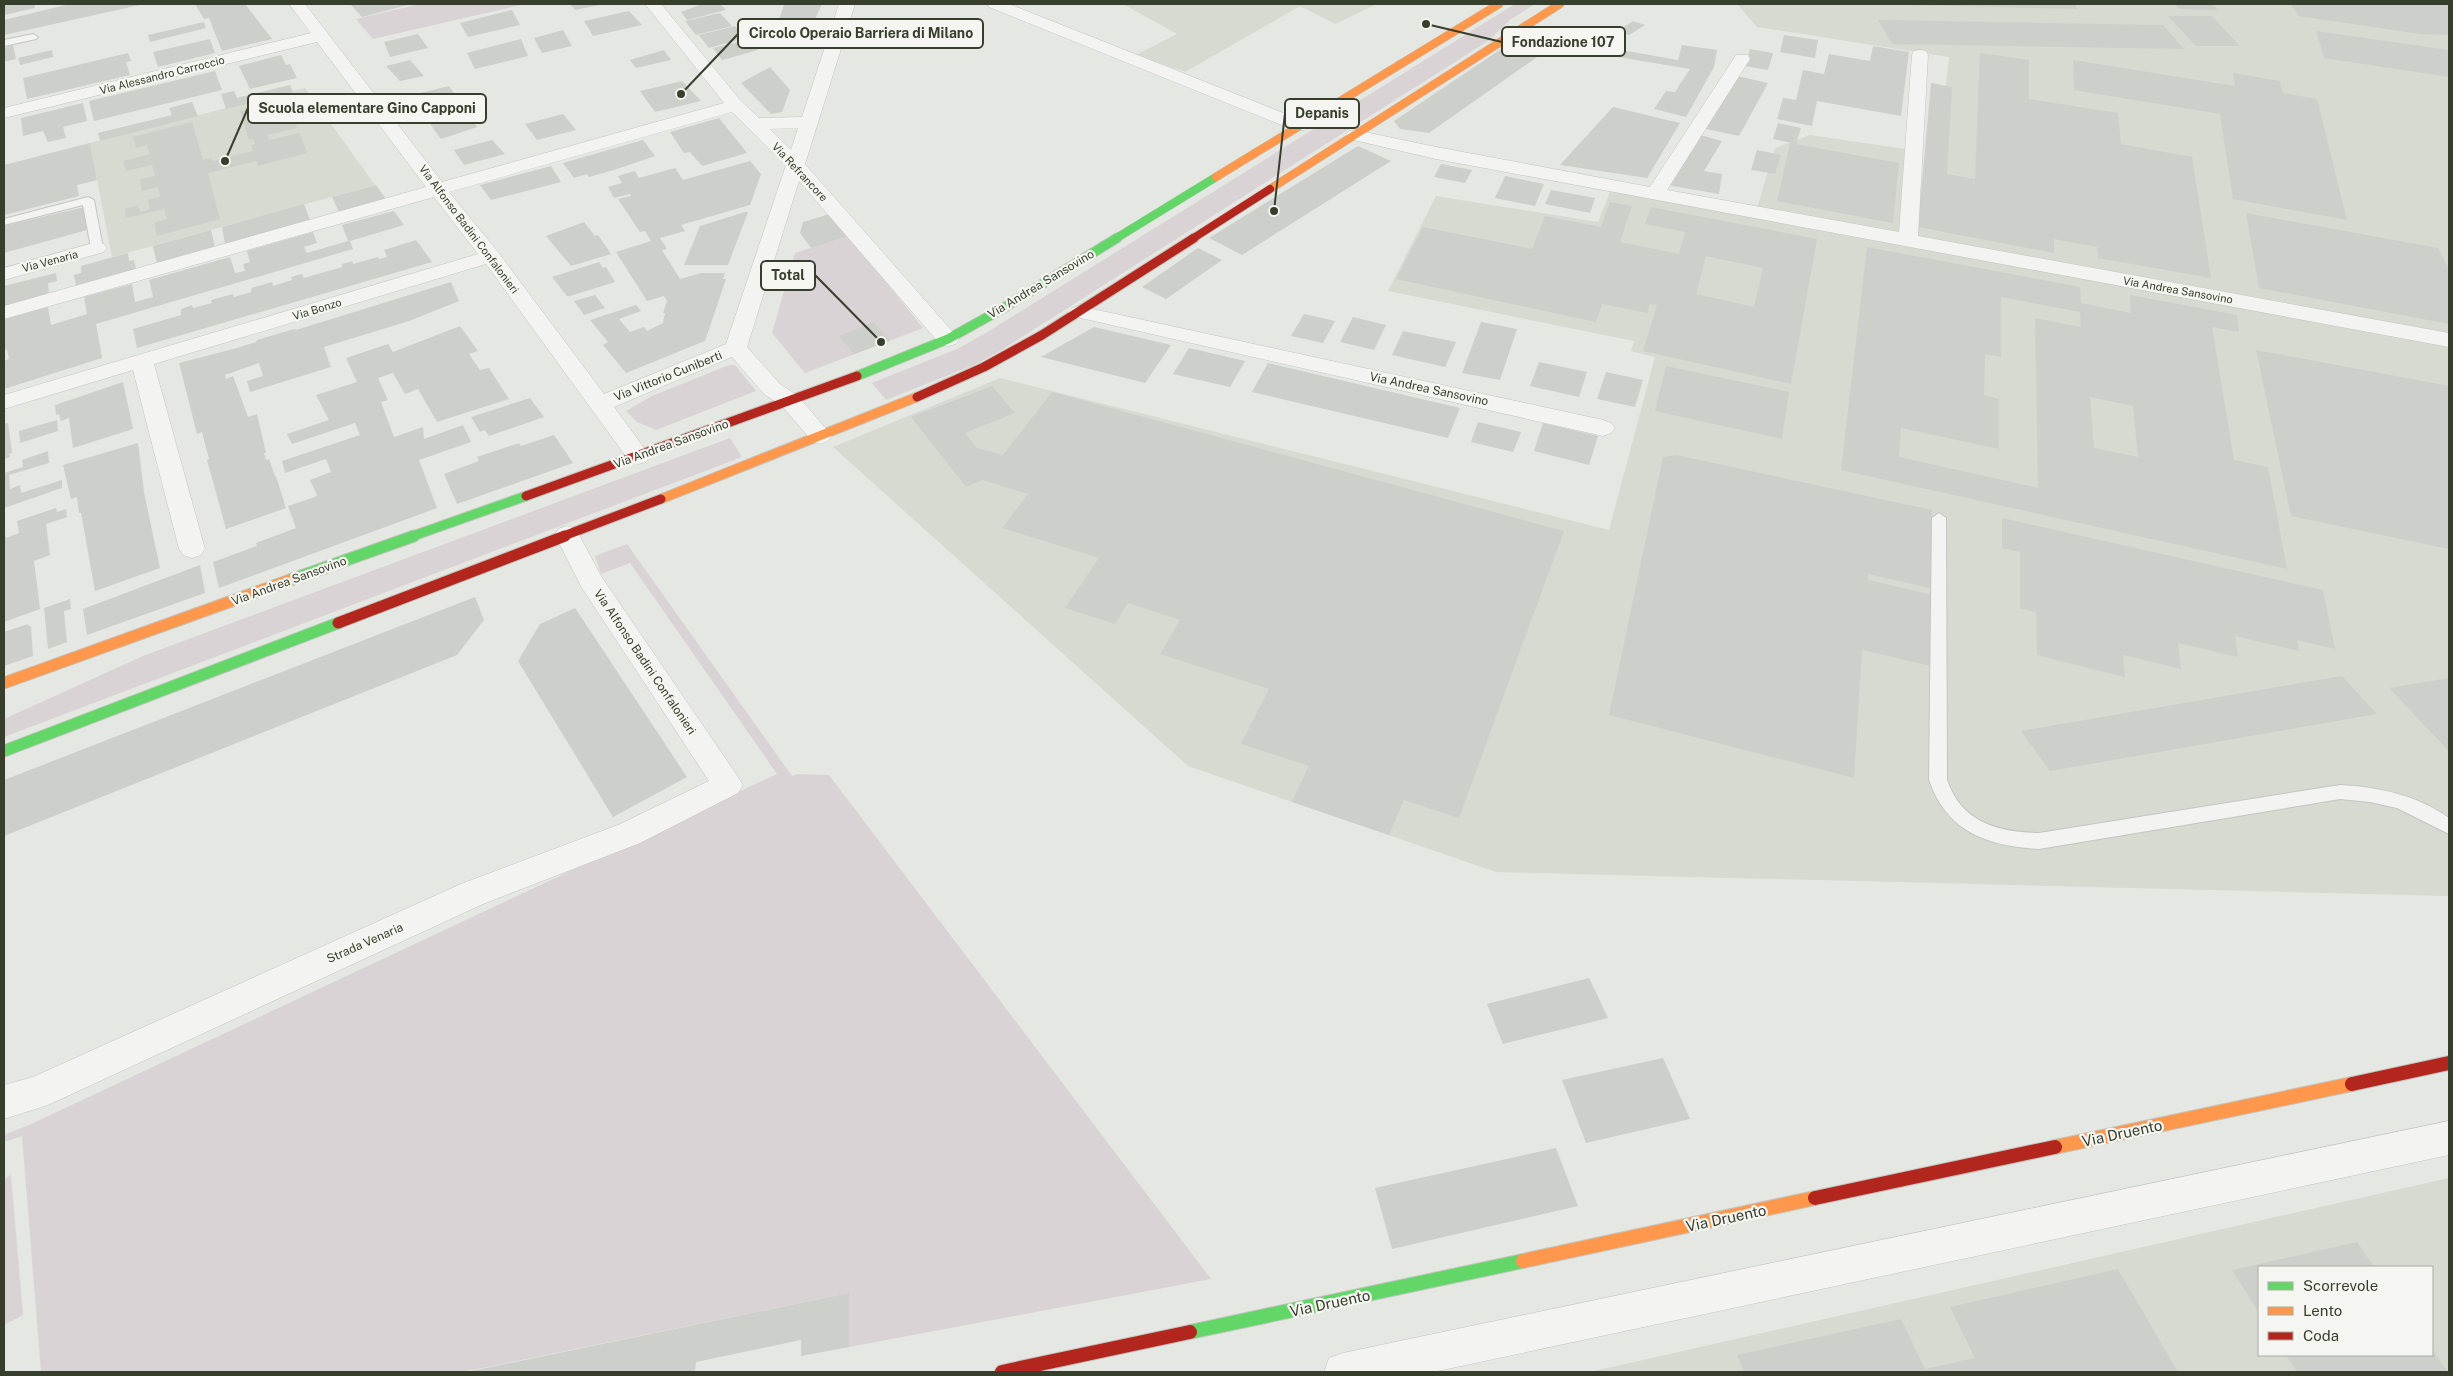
<svg xmlns="http://www.w3.org/2000/svg" width="2453" height="1376" font-family="'Public Sans',sans-serif">
<style>
.built{fill:#d6dad1;fill-rule:evenodd}
.green{fill:#dad3d5}
.building{fill:#cdcfcb;fill-rule:evenodd}
.lines{fill:none;stroke-linecap:round;stroke-linejoin:round}
.lane-casing{stroke:#c3c5c1;stroke-width:2}
.street-casing{stroke:#c3c5c1;stroke-width:1}
.fast-far3-casing{stroke:#c3c5c1;stroke-width:9}
.fast-far2-casing{stroke:#c3c5c1;stroke-width:11}
.fast-far1-casing{stroke:#c3c5c1;stroke-width:13}
.fast-casing{stroke:#c3c5c1;stroke-width:16}
.slow-far3-casing{stroke:#c3c5c1;stroke-width:9}
.slow-far2-casing{stroke:#c3c5c1;stroke-width:11}
.slow-far1-casing{stroke:#c3c5c1;stroke-width:13}
.slow-casing{stroke:#c3c5c1;stroke-width:16}
.jam-far3-casing{stroke:#c3c5c1;stroke-width:9}
.jam-far2-casing{stroke:#c3c5c1;stroke-width:11}
.jam-far1-casing{stroke:#c3c5c1;stroke-width:13}
.jam-casing{stroke:#c3c5c1;stroke-width:16}
.lane{fill:#f3f4f2;fill-rule:evenodd}
.street{fill:#f3f4f2;fill-rule:evenodd}
.fast-far3{stroke:#63d668;stroke-width:8}
.fast-far2{stroke:#63d668;stroke-width:9}
.fast-far1{stroke:#63d668;stroke-width:11}
.fast{stroke:#63d668;stroke-width:14}
.slow-far3{stroke:#ff974d;stroke-width:8}
.slow-far2{stroke:#ff974d;stroke-width:9}
.slow-far1{stroke:#ff974d;stroke-width:11}
.slow{stroke:#ff974d;stroke-width:14}
.jam-far3{stroke:#b3261e;stroke-width:8}
.jam-far2{stroke:#b3261e;stroke-width:9}
.jam-far1{stroke:#b3261e;stroke-width:11}
.jam{stroke:#b3261e;stroke-width:14}
.labels{text-anchor:middle;dominant-baseline:central;stroke-width:4.5;stroke-linejoin:round;paint-order:stroke}
.far-street-label{font-size:11px;fill:#383e2c;stroke:#f5f6f1}
.street-label{font-size:12px;fill:#383e2c;stroke:#f5f6f1}
.near-street-label{font-size:15px;fill:#383e2c;stroke:#f5f6f1}
.leader{fill:none;stroke:#383e2c;stroke-width:2}
.callout-dot{fill:#383e2c;stroke:#f5f6f1;stroke-width:2}
.callout{fill:#f5f6f1;stroke:#383e2c;stroke-width:2}
.callout-label{font-size:14px;text-anchor:middle;font-weight:bold;fill:#383e2c}
</style>
<rect width="100%" height="100%" fill="#e5e7e2"/>
<g class="built">
<path d="M1123 4H1377L1335 24 1300 6 1185 72 1136 55 1177 34Z"/>
<path d="M1737 4H2449V896L1496 872 1188 766 833 447 1000 378 1609 530 1655 357 1631 351 1634 341 1388 291 1436 196 1598 222 1612 187 1755 215 1775 148 1810 135 1905 149 1902 182 1935 188 1949 57 1757 27Z"/>
<path d="M305 88 375 185 112 257 90 143Z"/>
<path d="M2449 1178V1372H1590ZM2259 1267H2432V1355H2259Z"/>
</g>
<g class="green">
<path d="M420 4H525L373 39 356 19Z"/>
<path d="M1515 4H1535L1511 19 1488 41 1000 351 976 364 886 400 872 383 957 349 986 333Z"/>
<path d="M849 236 923 328 805 373 772 333 795 253Z"/>
<path d="M729 365H735L756 391 656 430 637 422 626 411 652 396Z"/>
<path d="M730 438 742 457 4 737V719L143 656Z"/>
<path d="M627 544 792 776 798 774 829 775 1211 1279 849 1347V1293L463 1372H41L22 1136 4 1142V1135L29 1125 777 774 630 563 601 574 595 556Z"/>
<path d="M11 1175 23 1315 4 1325V1179Z"/>
</g>
<g class="building">
<path d="M4 4H34L35 8 4 15Z"/>
<path d="M70 4 140 5 4 35V20Z"/>
<path d="M195 4H245L272 39 222 51 209 18 204 19Z"/>
<path d="M350 4H407L408 5 362 17Z"/>
<path d="M570 4H600V5L575 10Z"/>
<path d="M702 4H720L726 10 687 20 681 12Z"/>
<path d="M822 4 813 24 777 25 784 5Z"/>
<path d="M1913 4H2074L2078 9 1913 5Z"/>
<path d="M2175 4H2212L2218 10 2179 9Z"/>
<path d="M2290 4H2449V35L2420 34 2299 16Z"/>
<path d="M512 10 520 25 468 37 460 23Z"/>
<path d="M629 11 642 25 593 36 584 21Z"/>
<path d="M720 13 732 26 696 35 685 21Z"/>
<path d="M2168 16H2212L2240 46H2196Z"/>
<path d="M1878 20 2163 25 2184 49 1892 44Z"/>
<path d="M1633 21 1645 25 1629 35 1618 31Z"/>
<path d="M204 22 206 28 150 42 148 35Z"/>
<path d="M735 26 745 38 709 48 699 35Z"/>
<path d="M563 30 572 46 542 53 534 38Z"/>
<path d="M2316 31 2449 50V77L2324 58Z"/>
<path d="M418 34 428 48 390 57 384 42Z"/>
<path d="M1784 35 1818 40 1815 58 1780 52Z"/>
<path d="M1519 37 1550 48 1429 133 1400 129 1394 121Z"/>
<path d="M210 39 215 53 158 67 153 52Z"/>
<path d="M521 39 528 56 475 69 467 53Z"/>
<path d="M747 40 758 50 722 60 713 48Z"/>
<path d="M13 45 16 59 4 62V48Z"/>
<path d="M1682 45 1717 50 1714 67 1686 117 1654 109 1666 91 1675 92 1690 69 1618 57 1621 50 1678 60Z"/>
<path d="M1873 46 1909 52 1901 116 1817 101 1812 126 1777 119 1783 98 1796 100 1803 70 1824 74 1829 54 1870 61Z"/>
<path d="M1750 49 1773 53 1768 70 1745 66Z"/>
<path d="M52 50 53 57 20 65 18 58Z"/>
<path d="M664 50 671 60 636 68 630 60Z"/>
<path d="M128 53 131 61 126 62 130 75 27 99 23 78Z"/>
<path d="M1980 53 2029 60V99L2118 113 2121 144 2192 157 2211 278 2098 258 2097 247 2054 239V253L1918 227 1931 83 1952 87 1947 174 1975 179Z"/>
<path d="M281 55 286 65 290 64 297 78 250 89 239 66Z"/>
<path d="M410 60 424 76 400 81 386 66Z"/>
<path d="M2073 60 2235 86 2233 73 2280 81 2283 93 2317 99 2347 220 2233 199 2220 114 2074 90Z"/>
<path d="M770 67 790 90 782 112 771 114 741 83Z"/>
<path d="M215 71 222 90 94 121 89 101Z"/>
<path d="M1737 76 1768 83 1739 136 1706 129Z"/>
<path d="M682 81 701 101 655 112 640 91Z"/>
<path d="M290 85 293 92 226 109 221 94 234 91 237 98Z"/>
<path d="M449 86 462 104 423 115 408 96Z"/>
<path d="M286 99 297 128 267 135 269 140 300 133 307 153 258 166 256 161 208 173 220 219 157 236 154 223 167 219 164 209 126 218 125 209 138 205 140 212 150 209 148 200 160 197 158 187 142 191 140 179 155 176 152 165 126 171 123 161 150 154 147 145 136 148 133 137 192 122 203 160 211 158 212 161 253 151 251 145 255 144 254 139 249 140 240 111Z"/>
<path d="M192 102 198 116 100 141 98 133 172 115 169 108Z"/>
<path d="M83 103 87 121 63 127 66 138 48 142 43 131 23 136 21 118Z"/>
<path d="M463 107 477 127 441 139 425 117Z"/>
<path d="M1613 107 1680 123 1647 178 1560 165Z"/>
<path d="M563 114 576 130 537 140 525 124Z"/>
<path d="M719 118 747 153 702 166 690 152 684 153 670 132Z"/>
<path d="M1778 123 1801 128 1796 144 1773 139Z"/>
<path d="M1700 135 1722 141 1704 171 1722 174 1719 194 1667 185Z"/>
<path d="M492 140 505 154 464 165 454 150Z"/>
<path d="M643 140 655 156 614 170 589 177 587 174 574 178 563 163Z"/>
<path d="M90 143 97 180 77 185 79 196 4 215V165Z"/>
<path d="M1790 143 1899 163 1893 223 1777 201Z"/>
<path d="M1358 146 1391 161 1242 255 1209 238Z"/>
<path d="M1757 150 1781 155 1775 174 1751 170Z"/>
<path d="M750 161 761 174 750 205 681 225 685 231 660 238 667 249 662 250 680 279 701 273H725L723 279H726L705 341 626 373 603 345 608 342 590 320 636 305 641 311 619 319 630 332 644 327 647 331 663 323 665 313H663L667 301 664 296 647 301 616 252 651 241 645 231 640 232 618 199 631 196 630 194 614 198 608 187 622 183 618 176 635 171 639 178 675 168 683 180Z"/>
<path d="M1441 164 1472 170 1465 183 1434 177Z"/>
<path d="M551 166 561 182 491 200 480 185Z"/>
<path d="M1505 176 1544 184 1535 206 1495 198Z"/>
<path d="M376 185 386 199 339 212 332 197Z"/>
<path d="M1551 190 1595 198 1590 213 1545 204Z"/>
<path d="M1610 202 1632 206 1620 242 1679 254 1685 232 1645 224 1651 207 1817 239 1791 384 1643 351 1657 305 1650 304 1647 313 1602 304 1596 322 1396 279 1423 227 1532 249 1545 216 1601 227ZM1706 256 1763 268 1754 307 1696 294Z"/>
<path d="M304 204 310 220 225 244 222 227Z"/>
<path d="M80 208H83L87 230 4 253V226Z"/>
<path d="M394 211 404 225 350 241 353 249 96 324 102 358 4 389V361L9 359 7 349 4 351V319L48 307 51 325 87 314 84 297 132 284 135 302 153 297 149 280 230 257 235 273 245 271 243 264 250 262 247 251 313 232 317 243 304 247 307 253 348 241 342 225Z"/>
<path d="M745 212H748L728 265H684L700 226Z"/>
<path d="M833 213 852 235 811 248 800 233 803 222Z"/>
<path d="M2246 213 2438 248 2449 269V324L2259 288Z"/>
<path d="M584 222 595 236 598 235 611 254 571 266 546 236Z"/>
<path d="M211 230 215 247 157 264 153 246Z"/>
<path d="M416 240 432 262 137 348 133 329 181 315V309L192 305 193 308 212 303 211 300 233 294 234 297 251 292V288L272 282 273 286 292 280 291 277 302 274 304 278 342 267V264L352 261 353 264 378 257 379 259 387 257 384 250Z"/>
<path d="M1867 247 2080 287 2081 303 2131 313 2130 295 2237 315 2239 332 2212 327 2234 460 2268 467 2287 569 1841 470ZM2001 297 2080 312 2081 327 2035 318 2038 488 1899 457 1901 428 1999 449V399L1984 395 1985 354 2001 357ZM2090 397 2133 406 2138 457 2094 448Z"/>
<path d="M1198 248 1222 260 1166 299 1142 287Z"/>
<path d="M128 253 129 261 134 260 136 269 76 286 74 275 81 273V266Z"/>
<path d="M599 262 603 268 606 267 615 282 570 296H567L552 277Z"/>
<path d="M56 273 57 281 48 283 49 294 4 307V286Z"/>
<path d="M451 282 459 301 409 321 324 347 331 367 250 392 247 381 263 376 259 363 225 375 226 379 233 376 248 417 257 414 266 453H264L266 460 269 459 275 476H276L286 508 226 529 207 460 209 459 202 432 197 434 179 363 237 348 256 342 257 340 294 329 296 330Z"/>
<path d="M595 295 605 308 584 315 574 301Z"/>
<path d="M1304 314 1335 321 1323 343 1291 336Z"/>
<path d="M1353 317 1386 325 1374 350 1340 342Z"/>
<path d="M874 322 890 341 854 354 839 336Z"/>
<path d="M1481 322 1517 329 1500 380 1462 373Z"/>
<path d="M460 326 478 351 469 354 480 370 489 368 509 399 437 422 418 389 405 394 393 373 378 378 388 400 381 402 394 437 423 427 424 439 463 425 471 442 419 460 437 508 219 588 213 562 257 546 256 543 296 528 288 506 315 497 317 495 310 480 331 472 326 459 285 473 282 461 360 435 355 423 292 444 287 434 329 420 316 395 357 382 346 358 388 344 393 352Z"/>
<path d="M1094 327 1171 345 1145 383 1041 357Z"/>
<path d="M1403 331 1456 342 1445 367 1392 355Z"/>
<path d="M1189 348 1245 361 1230 387 1173 374Z"/>
<path d="M2256 350 2449 386V549L2291 516Z"/>
<path d="M1539 362 1587 372 1579 397 1530 386Z"/>
<path d="M1268 363 1460 408 1448 438 1252 392Z"/>
<path d="M1666 366 1789 392 1782 439 1655 411Z"/>
<path d="M1606 372 1643 380 1635 407 1597 399Z"/>
<path d="M123 382 133 429 73 448 69 418 61 421 59 414 56 415 55 405Z"/>
<path d="M992 386 1015 413 965 433 977 448 1003 455 1052 392 1564 531 1459 818 1404 800 1389 835 1292 802 1309 766 1241 744 1269 689 1160 654 1180 620 1128 603 1115 624 1065 608 1099 558 1002 528 1028 494 983 480 966 487 911 417Z"/>
<path d="M530 398 544 417 489 436 485 430 480 432 471 417Z"/>
<path d="M57 420 58 431 20 443 19 431Z"/>
<path d="M1478 422 1521 432 1513 452 1471 442Z"/>
<path d="M8 423 12 453 9 454 10 457 4 459V424Z"/>
<path d="M1543 423 1598 436 1589 465 1534 451Z"/>
<path d="M554 435 573 463 457 504 444 474 479 461 477 457 519 443 521 446Z"/>
<path d="M138 443 144 492 160 568 95 591 81 513H79L77 497 71 499 63 465Z"/>
<path d="M48 451 49 463 9 475 10 489 20 485 21 493 62 480V488L4 508V473L23 467 22 460Z"/>
<path d="M1676 455 1932 510 1930 588 1868 574V580L1932 595 1931 666 1862 650 1854 778 1609 715 1663 457Z"/>
<path d="M56 508 57 512 66 509 67 517 46 524 50 555 34 561 40 609 4 622V531L6 538 19 533 17 521Z"/>
<path d="M2002 518 2323 590 2335 649 2297 640 2299 651 2235 636 2238 657 2178 643 2181 669 2123 655 2125 677 2037 655 2036 612 2020 608V552L2002 548Z"/>
<path d="M200 565 205 593 87 635 83 609Z"/>
<path d="M475 597 484 620 457 655 4 836V780Z"/>
<path d="M70 599 71 609 64 611 67 642 48 649 44 608Z"/>
<path d="M575 608 687 777 613 817 518 661 540 624Z"/>
<path d="M28 624V626H31L33 656 4 666V632Z"/>
<path d="M2342 676 2377 714 2050 771 2021 731Z"/>
<path d="M2449 678V751L2389 688Z"/>
<path d="M1589 978 1608 1018 1503 1044 1487 1004Z"/>
<path d="M1663 1058 1690 1119 1586 1143 1562 1080Z"/>
<path d="M1556 1148 1578 1206 1392 1249 1375 1188Z"/>
<path d="M2357 1242 2374 1267H2259V1313L2232 1270Z"/>
<path d="M2118 1269 2178 1372H1744L1737 1355 1901 1319 1925 1369 1975 1358 1950 1307Z"/>
<path d="M849 1293V1347L801 1356V1340L696 1362 695 1372H467Z"/>
<path d="M2432 1349 2448 1372H2297L2286 1355H2432Z"/>
</g>
<g class="lines">
<g class="lane-casing">
<g id="lane">
<path d="M33 34 38 37 36 39 4 46V40Z"/>
<path d="M88 197 94 200 103 248 101 251 97 252 91 248 83 205 4 225V219Z"/>
<path d="M1939 513 1946 518 1947 780C1962 823 1998 832 2039 833L2340 785C2379 787 2417 795 2449 818V834L2397 808 2370 802 2340 799 2039 849C1987 846 1947 832 1929 780L1932 518Z"/>
</g>
</g>
<g class="street-casing">
<g id="street">
<path d="M289 4H305L442 182 724 103 645 4H661L741 101 759 118 802 117 839 4H855L805 164 959 339 956 344 948 346 940 344 799 181 747 347 780 384 798 396 832 436 828 441 820 444 812 441 782 406 764 394 732 357 614 407 650 456 646 462 638 464 630 462 486 264 154 364 205 549 201 555 192 558 183 555 179 549 133 370 4 409V395L478 254 434 197 4 319V306L426 187 317 42 4 118V108L311 33ZM732 112 786 165 726 344 604 394 498 252 449 192ZM798 128 791 150 770 129Z"/>
<path d="M987 4H1009L1306 122 1309 126 1306 130H1294L989 7Z"/>
<path d="M1920 50 1926 51 1928 55 1918 236 2449 333V347L1436 159 1349 139 1346 135 1349 131 1355 130 1436 147 1650 187 1736 55H1748L1750 59 1667 190 1899 232 1912 55 1914 51Z"/>
<path d="M97 242 104 244 107 248 104 252 4 280V268Z"/>
<path d="M1079 306 1603 420 1611 423 1615 428 1611 433 1603 436 1072 316 1068 312 1072 308Z"/>
<path d="M567 526 576 529 601 576 738 777 743 785 738 793 640 843 483 904 48 1105 4 1119V1085L33 1077 461 884 618 825 709 781 582 588 555 535 558 529Z"/>
<path d="M2449 1121V1155L1433 1372H1324L1329 1358 1343 1353Z"/>
</g>
</g>
<g class="fast-far3-casing">
<path id="fast-far3" d="M1115 239 1216 177"/>
</g>
<g class="fast-far2-casing">
<g id="fast-far2">
<path d="M857 376 948 339 1000 310 1117 238"/>
<path d="M410 537 526 496"/>
</g>
</g>
<g class="fast-far1-casing">
<g id="fast-far1">
<path d="M290 580 414 536"/>
<path d="M4 751 338 623"/>
</g>
</g>
<g class="fast-casing">
<path id="fast" d="M1190 1332 1523 1261"/>
</g>
<g class="slow-far3-casing">
<g id="slow-far3">
<path d="M1216 177 1499 4"/>
<path d="M1270 189 1560 4"/>
</g>
</g>
<g class="slow-far2-casing">
<path id="slow-far2" d="M661 499 917 397"/>
</g>
<g class="slow-far1-casing">
<path id="slow-far1" d="M4 683 290 580"/>
</g>
<g class="slow-casing">
<g id="slow">
<path d="M2055 1147 2352 1084"/>
<path d="M1523 1261 1815 1198"/>
</g>
</g>
<g class="jam-far3-casing">
<path id="jam-far3" d="M1192 239 1270 189"/>
</g>
<g class="jam-far2-casing">
<g id="jam-far2">
<path d="M917 397 984 367 1042 335 1194 238"/>
<path d="M526 496 857 376"/>
<path d="M561 537 661 499"/>
</g>
</g>
<g class="jam-far1-casing">
<path id="jam-far1" d="M338 623 565 536"/>
</g>
<g class="jam-casing">
<g id="jam">
<path d="M2352 1084 2449 1063"/>
<path d="M1815 1198 2055 1147"/>
<path d="M1002 1372 1190 1332"/>
</g>
</g>
<use href="#lane" class="lane"/>
<use href="#street" class="street"/>
<use href="#fast-far3" class="fast-far3"/>
<use href="#fast-far2" class="fast-far2"/>
<use href="#fast-far1" class="fast-far1"/>
<use href="#fast" class="fast"/>
<use href="#slow-far3" class="slow-far3"/>
<use href="#slow-far2" class="slow-far2"/>
<use href="#slow-far1" class="slow-far1"/>
<use href="#slow" class="slow"/>
<use href="#jam-far3" class="jam-far3"/>
<use href="#jam-far2" class="jam-far2"/>
<use href="#jam-far1" class="jam-far1"/>
<use href="#jam" class="jam"/>
</g>
<g class="labels">
<g class="far-street-label">
<text transform="translate(162 75) rotate(-14)">Via Alessandro Carroccio</text>
<text transform="translate(800 172) rotate(47)">Via Refrancore</text>
<text transform="translate(469 229) rotate(53)">Via Alfonso Badini Confalonieri</text>
<text transform="translate(50 261) rotate(-15)">Via Venaria</text>
<text transform="translate(2178 290) rotate(10)">Via Andrea Sansovino</text>
<text transform="translate(317 309) rotate(-17)">Via Bonzo</text>
</g>
<g class="street-label">
<text transform="translate(1041 284) rotate(-31)">Via Andrea Sansovino</text>
<text transform="translate(668 376) rotate(-22)">Via Vittorio Cuniberti</text>
<text transform="translate(1429 389) rotate(12)">Via Andrea Sansovino</text>
<text transform="translate(671 444) rotate(-20)">Via Andrea Sansovino</text>
<text transform="translate(289 581) rotate(-20)">Via Andrea Sansovino</text>
<text transform="translate(645 662) rotate(56)">Via Alfonso Badini Confalonieri</text>
<text transform="translate(365 943) rotate(-24)">Strada Venaria</text>
</g>
<g class="near-street-label">
<text transform="translate(2122 1133) rotate(-12)">Via Druento</text>
<text transform="translate(1726 1218) rotate(-12)">Via Druento</text>
<text transform="translate(1330 1303) rotate(-12)">Via Druento</text>
</g>
</g>
<path class="leader" d="M681 94L738 34M1426 24L1502 42M225 161L248 108M1274 211L1285 113M881 342L815 275"/>
<g class="callout-dot">
<circle cx="681" cy="94" r="5"/>
<circle cx="1426" cy="24" r="5"/>
<circle cx="225" cy="161" r="5"/>
<circle cx="1274" cy="211" r="5"/>
<circle cx="881" cy="342" r="5"/>
</g>
<g class="callout">
<rect x="738" y="19" width="245" height="29" rx="5"/>
<rect x="1502" y="27" width="123" height="29" rx="5"/>
<rect x="248" y="94" width="238" height="29" rx="5"/>
<rect x="1285" y="99" width="74" height="29" rx="5"/>
<rect x="761" y="261" width="54" height="29" rx="5"/>
</g>
<g class="callout-label">
<text x="861" y="38">Circolo Operaio Barriera di Milano</text>
<text x="1563" y="47">Fondazione 107</text>
<text x="367" y="113">Scuola elementare Gino Capponi</text>
<text x="1322" y="118">Depanis</text>
<text x="788" y="280">Total</text>
</g>
<rect width="2453" height="1376" fill="none" stroke="#383e2c" stroke-width="10"/>
<rect x="2258" y="1266" width="175" height="90" fill="#f5f6f1" stroke="#a9aca2"/>
<rect x="2268" y="1282" width="25" height="8" fill="#63d668" stroke="#a9aca2"/>
<text x="2303" y="1291" font-size="15" fill="#383e2c">Scorrevole</text>
<rect x="2268" y="1307" width="25" height="8" fill="#ff974d" stroke="#a9aca2"/>
<text x="2303" y="1316" font-size="15" fill="#383e2c">Lento</text>
<rect x="2268" y="1332" width="25" height="8" fill="#b3261e" stroke="#a9aca2"/>
<text x="2303" y="1341" font-size="15" fill="#383e2c">Coda</text>
</svg>
